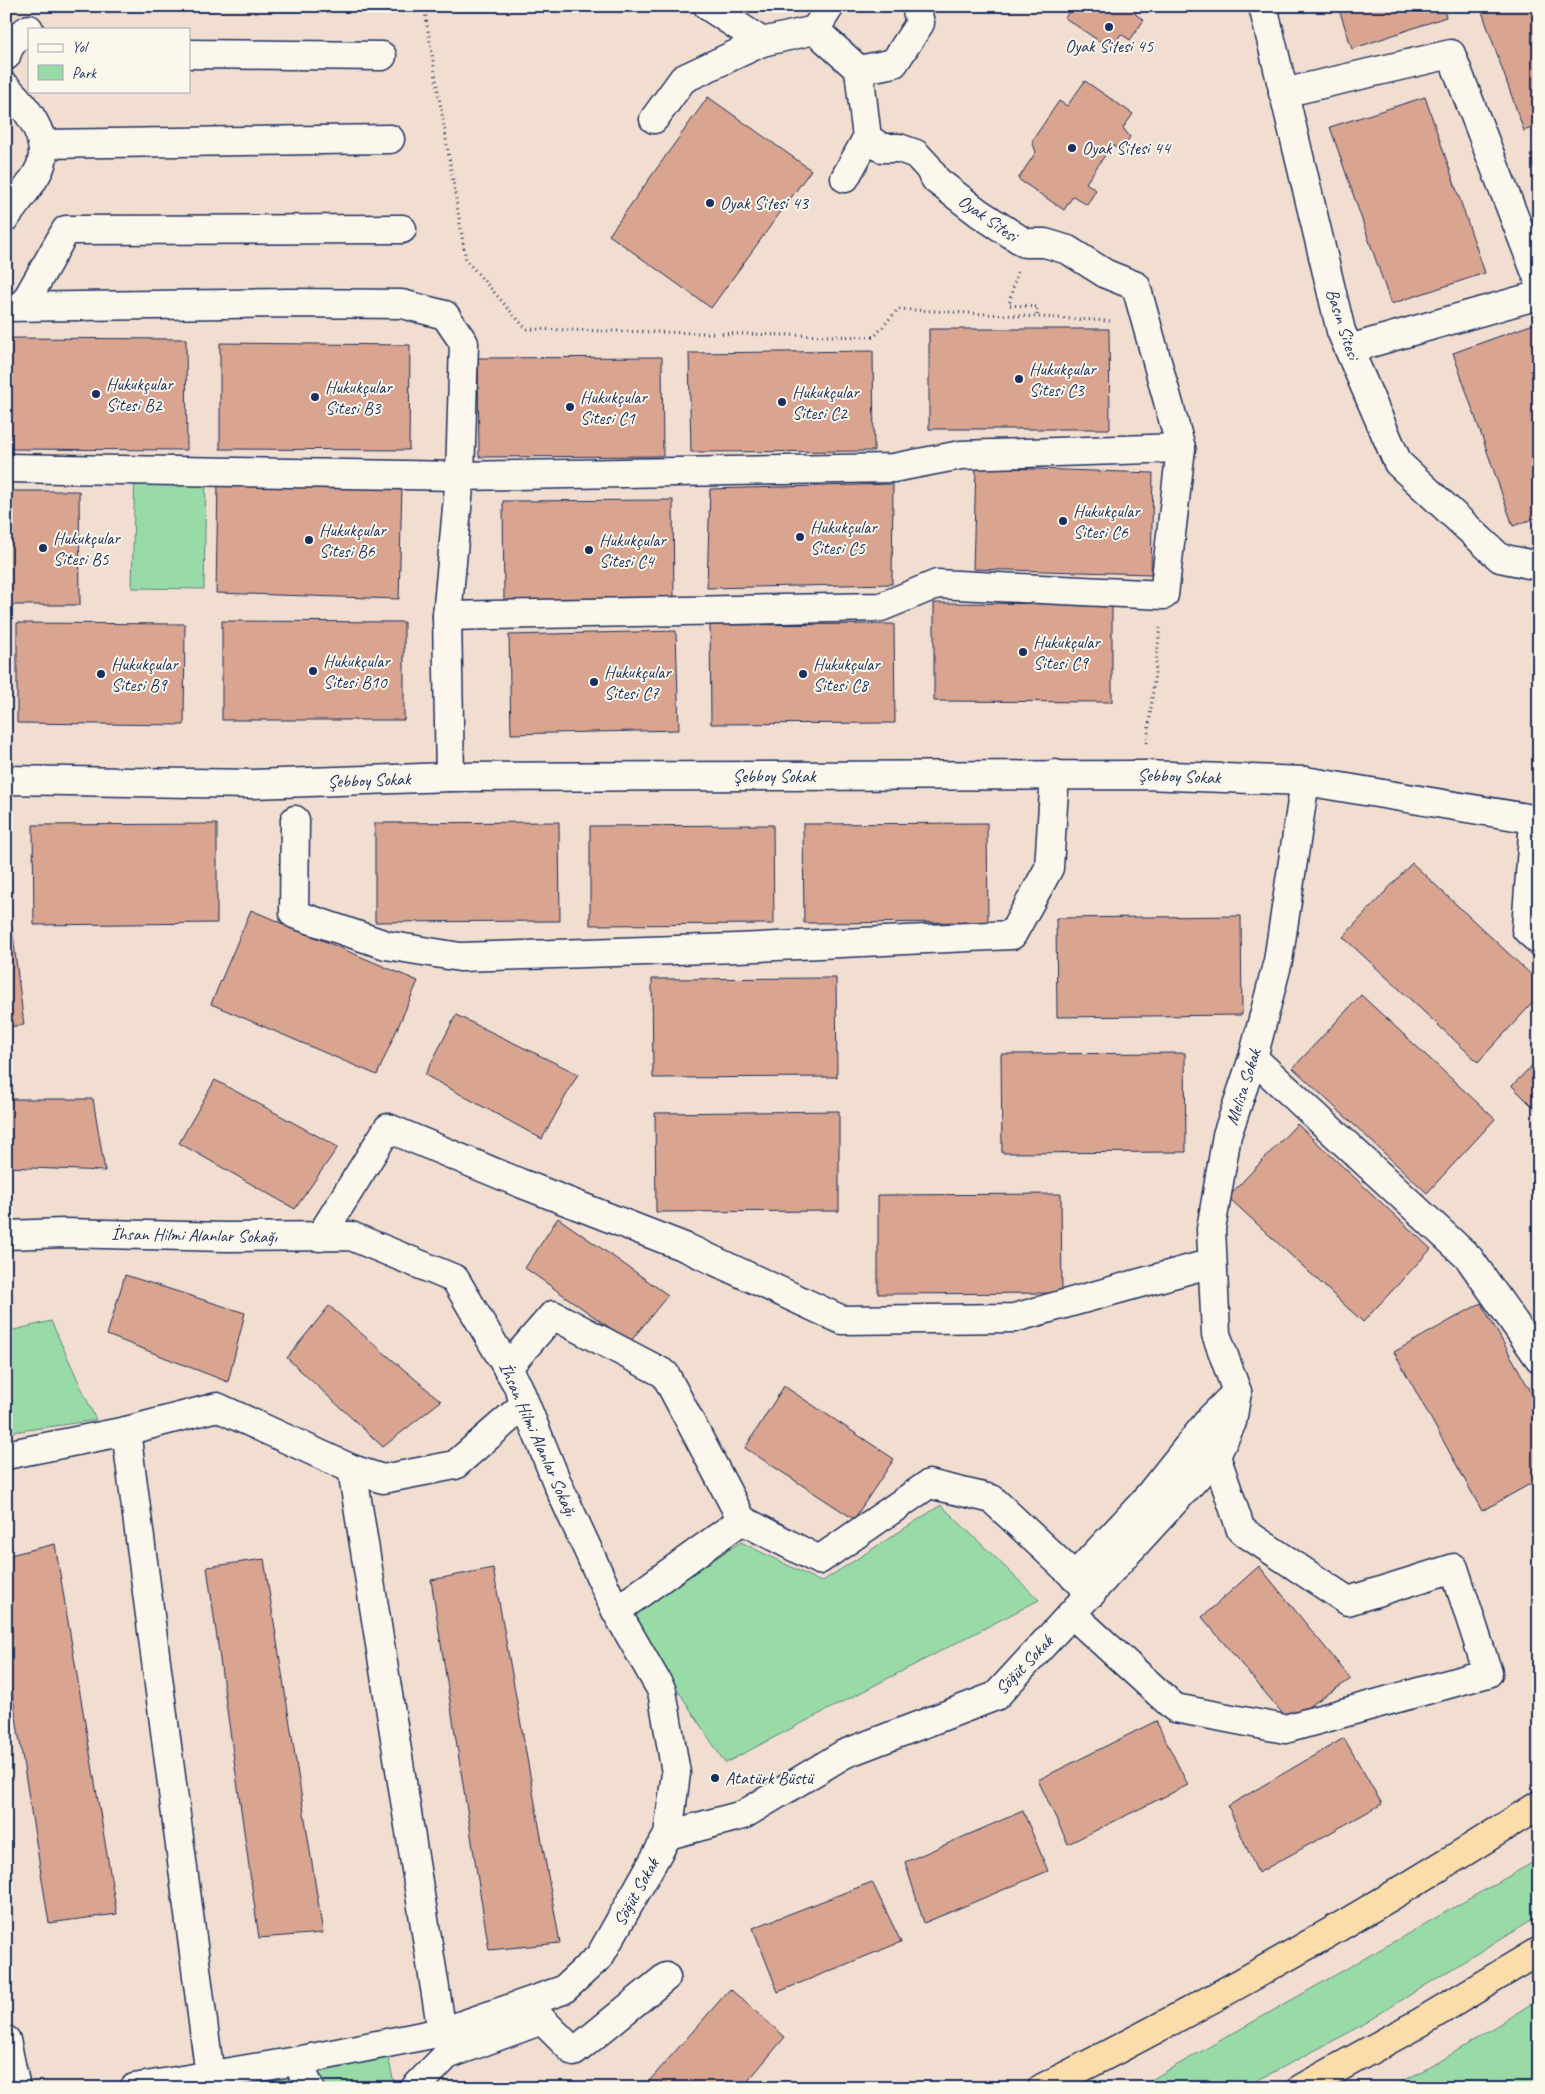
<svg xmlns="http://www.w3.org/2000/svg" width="1545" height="2094" font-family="Caveat,sans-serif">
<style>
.green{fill:#99dba7;stroke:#5a8582}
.building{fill:#d9a490;stroke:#1b2f5e}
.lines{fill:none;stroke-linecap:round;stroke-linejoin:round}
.street-casing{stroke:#1b2f5e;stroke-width:31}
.secondary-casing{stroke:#1b2f5e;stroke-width:31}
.highway-casing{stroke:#1b2f5e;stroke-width:31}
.path{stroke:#1b2f5e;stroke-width:3;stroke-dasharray:1 4;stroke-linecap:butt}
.street{stroke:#fbf7ec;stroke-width:28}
.secondary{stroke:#fbf7ec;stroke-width:28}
.highway{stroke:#fbddab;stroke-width:28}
.poi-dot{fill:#1b2f5e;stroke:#fbf7ec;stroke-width:2}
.labels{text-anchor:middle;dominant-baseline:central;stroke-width:4;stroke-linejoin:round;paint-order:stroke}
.poi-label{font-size:18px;fill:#1b2f5e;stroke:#fbf7ec;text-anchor:start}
.street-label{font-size:18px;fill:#1b2f5e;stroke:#fbf7ec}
</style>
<rect width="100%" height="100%" fill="#f1ded0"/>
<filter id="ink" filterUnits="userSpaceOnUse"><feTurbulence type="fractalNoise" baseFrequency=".02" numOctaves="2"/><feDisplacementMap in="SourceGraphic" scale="10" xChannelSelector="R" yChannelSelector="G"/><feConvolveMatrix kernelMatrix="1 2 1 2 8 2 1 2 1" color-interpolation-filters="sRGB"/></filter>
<g filter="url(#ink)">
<g class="green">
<path d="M135 471 206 473 204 589 132 588Z"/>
<path d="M51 1321 96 1420 6 1433V1332Z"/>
<path d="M941 1505 1039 1600 725 1763 629 1615 741 1542 821 1582Z"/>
<path d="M1539 1859V1915L1350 2032 1243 2088H1137Z"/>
<path d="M1539 1999V2081L1527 2088H1390L1439 2062Z"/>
<path d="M385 2043 395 2088H98Z"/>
</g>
<g class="building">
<path d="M1072 6H1140L1135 14 1144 20 1130 40 1121 34 1111 49 1065 18Z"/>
<path d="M1338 6H1443L1446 17 1352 49Z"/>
<path d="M1480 6H1539V125L1524 131Z"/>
<path d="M1085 81 1133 114 1123 128 1130 137 1121 151 1112 145 1086 183 1096 190 1087 205 1073 196 1064 210 1018 179 1036 152 1032 141 1059 101 1067 106Z"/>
<path d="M708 97 811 170 711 308 609 235Z"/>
<path d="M1425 97 1485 273 1391 304 1330 127Z"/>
<path d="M1539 152V181L1530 155Z"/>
<path d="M1539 322V517L1513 526 1453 353Z"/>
<path d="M929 329H1109L1110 429H929Z"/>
<path d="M6 338 186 339 187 450 6 449Z"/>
<path d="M220 343 410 345 409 450 220 449Z"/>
<path d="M873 351 874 451 691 452 689 353Z"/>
<path d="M662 357 663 456 479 457 478 358Z"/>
<path d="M976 467 1153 473 1151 574 973 569Z"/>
<path d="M218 481 402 486 399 599 216 593Z"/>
<path d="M893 484 892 584 707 588 710 489Z"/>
<path d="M6 491H79L80 605H6Z"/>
<path d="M673 500 674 599 504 601 503 501Z"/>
<path d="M934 603 1112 604V702L934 701Z"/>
<path d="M222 621 404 622V720H222Z"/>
<path d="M17 623 185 624 184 725 17 723Z"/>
<path d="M894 624 895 723 711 724 710 625Z"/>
<path d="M676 631 679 730 511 734 509 635Z"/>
<path d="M559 822 560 921 375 922V823Z"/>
<path d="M987 823 988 922 804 923 803 824Z"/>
<path d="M217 824V923L34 925 33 825Z"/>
<path d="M773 825 774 924 590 925V826Z"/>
<path d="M1412 863 1539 982V996L1478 1062 1343 937Z"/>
<path d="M251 910 418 981 377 1075 211 1004Z"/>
<path d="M1241 916 1242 1015 1057 1017 1056 918Z"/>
<path d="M12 927 24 1025 6 1027V928Z"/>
<path d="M836 978 837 1077 653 1078 652 979Z"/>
<path d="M1361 995 1495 1119 1427 1193 1293 1068Z"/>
<path d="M456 1015 578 1074 542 1139 425 1075Z"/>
<path d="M1185 1053 1186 1152 1002 1153 1001 1054Z"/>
<path d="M1539 1058V1113L1512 1086Z"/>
<path d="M215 1080 338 1147 295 1209 179 1143Z"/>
<path d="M6 1099H93L105 1171 6 1167Z"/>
<path d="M839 1111V1211L656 1212 655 1113Z"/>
<path d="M1297 1124 1431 1249 1363 1322 1228 1197Z"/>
<path d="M1061 1194 1062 1293 878 1294V1195Z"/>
<path d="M558 1218 668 1295 630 1342 525 1268Z"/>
<path d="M125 1275 245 1313 228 1382 107 1335Z"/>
<path d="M1481 1303 1539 1406V1479L1482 1511 1394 1352Z"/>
<path d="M329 1306 441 1401 383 1447 287 1358Z"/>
<path d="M784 1386 894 1459 854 1519 745 1448Z"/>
<path d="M55 1544 117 1914 49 1923 6 1655V1556Z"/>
<path d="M264 1559 323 1933 259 1938 207 1567Z"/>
<path d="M1259 1566 1351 1679 1288 1720 1202 1617Z"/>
<path d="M493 1568 560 1943 489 1950 431 1580Z"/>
<path d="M1156 1721 1188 1785 1068 1844 1038 1780Z"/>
<path d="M1344 1738 1382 1804 1258 1873 1228 1806Z"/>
<path d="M1023 1811 1048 1871 924 1923 905 1862Z"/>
<path d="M872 1882 901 1942 778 1992 753 1928Z"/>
<path d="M730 1989 785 2037 742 2088H643Z"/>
</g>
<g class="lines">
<g class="street-casing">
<g id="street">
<path d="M708 6 762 42 815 30"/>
<path d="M1263 6 1341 331 1398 463 1500 558 1539 566"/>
<path d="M189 54 382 56"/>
<path d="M6 56C9 43 18 35 29 29"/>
<path d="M859 70 894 63 920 23 916 6"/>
<path d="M6 87C24 105 48 133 42 161 40 175 15 204 6 217"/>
<path d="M1283 93 1451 54 1539 281"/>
<path d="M654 119 683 79 762 42"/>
<path d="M42 144 390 139"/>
<path d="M845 178 867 138"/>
<path d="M23 306 66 230 402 229"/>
<path d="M6 307 291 303 402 304 445 315 464 343 460 476 447 616 450 777"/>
<path d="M1349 349 1539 295"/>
<path d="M6 468 460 476 893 468 961 455 1181 448"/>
<path d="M447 616 881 607 937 584 1164 595 1181 448 1136 286 1106 274 1068 250 1045 243H1025L979 213 936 180 928 167 916 154 899 148H882L867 138 859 70 815 30 830 6"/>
<path d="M295 820 294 914 386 945 460 957 737 948 1012 935 1049 868 1055 774"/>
<path d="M1534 820 1526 929 1539 941"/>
<path d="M1253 1058 1469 1258 1539 1358"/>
<path d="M6 1235 64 1233 226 1237 351 1236 455 1279 518 1386 558 1485 616 1611 662 1691 676 1773 668 1835 600 1956 563 1990 442 2032 297 2061 134 2088"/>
<path d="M320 1237 388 1128 520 1183 687 1248 842 1320 1014 1318 1212 1263"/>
<path d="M507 1368 553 1315 665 1374 742 1520 819 1560 929 1484 992 1499 1092 1593"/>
<path d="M6 1455 126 1431"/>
<path d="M352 1469 383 1479 455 1465 525 1404"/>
<path d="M1074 1577 1142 1504 1210 1419 1237 1392"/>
<path d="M616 1611 742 1520"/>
<path d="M1072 1614 1175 1708 1285 1729 1488 1673 1454 1568 1348 1601 1241 1530 1216 1456"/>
<path d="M668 1835 743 1815 844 1754 996 1696 1216 1456 1232 1422 1237 1392 1216 1334 1211 1229 1227 1135 1253 1058 1278 961 1305 781"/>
<path d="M6 2040 16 2088"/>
<path d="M297 2061 310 2088"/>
<path d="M210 2076 126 1431 217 1407 352 1469 442 2032"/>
<path d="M415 2088 447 2055 542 2020 574 2052 666 1977"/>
</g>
</g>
<g class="secondary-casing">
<path id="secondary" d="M6 780 253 784 450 777 1144 775 1305 781 1539 820"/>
</g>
<g class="highway-casing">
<g id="highway">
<path d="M1042 2088C1213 2002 1378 1908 1539 1805"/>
<path d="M1302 2088 1421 2022 1539 1951"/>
</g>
</g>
<g class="path">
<path d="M424 6 466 260 526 329 874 337 898 309 1110 321"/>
<path d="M522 6 526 9 528 6"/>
<path d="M1017 272 1009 305 1038 307 1037 315"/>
<path d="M1147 743 1160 628"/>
</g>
<use href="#street" class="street"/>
<use href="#secondary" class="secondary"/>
<use href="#highway" class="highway"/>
</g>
</g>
<g class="poi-dot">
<circle cx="1109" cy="27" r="5"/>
<circle cx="1072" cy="148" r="5"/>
<circle cx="710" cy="203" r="5"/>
<circle cx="1019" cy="379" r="5"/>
<circle cx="96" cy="394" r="5"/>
<circle cx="315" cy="397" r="5"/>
<circle cx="782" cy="402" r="5"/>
<circle cx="570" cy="407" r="5"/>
<circle cx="1063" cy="521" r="5"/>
<circle cx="800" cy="537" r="5"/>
<circle cx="309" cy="540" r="5"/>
<circle cx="43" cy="548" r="5"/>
<circle cx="589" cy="550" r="5"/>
<circle cx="1023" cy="652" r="5"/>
<circle cx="313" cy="671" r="5"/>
<circle cx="101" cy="674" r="5"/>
<circle cx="803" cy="674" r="5"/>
<circle cx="594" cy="682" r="5"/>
<circle cx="715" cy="1778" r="5"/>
</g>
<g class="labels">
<g class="poi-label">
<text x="1109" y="46" text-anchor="middle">Oyak Sitesi 45</text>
<text x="1082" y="148">Oyak Sitesi 44</text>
<text x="720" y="203">Oyak Sitesi 43</text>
<text x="1029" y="369">Hukukçular<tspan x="1029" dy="21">Sitesi C3</tspan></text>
<text x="106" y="384">Hukukçular<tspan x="106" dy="21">Sitesi B2</tspan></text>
<text x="325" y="387">Hukukçular<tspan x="325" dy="21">Sitesi B3</tspan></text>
<text x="792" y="392">Hukukçular<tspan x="792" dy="21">Sitesi C2</tspan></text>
<text x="580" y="397">Hukukçular<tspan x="580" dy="21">Sitesi C1</tspan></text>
<text x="1073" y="511">Hukukçular<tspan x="1073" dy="21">Sitesi C6</tspan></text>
<text x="810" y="527">Hukukçular<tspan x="810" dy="21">Sitesi C5</tspan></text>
<text x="319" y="530">Hukukçular<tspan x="319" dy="21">Sitesi B6</tspan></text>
<text x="53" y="538">Hukukçular<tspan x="53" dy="21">Sitesi B5</tspan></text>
<text x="599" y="540">Hukukçular<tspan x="599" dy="21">Sitesi C4</tspan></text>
<text x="1033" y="642">Hukukçular<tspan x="1033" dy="21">Sitesi C9</tspan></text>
<text x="323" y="661">Hukukçular<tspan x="323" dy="21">Sitesi B10</tspan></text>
<text x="111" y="664">Hukukçular<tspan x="111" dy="21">Sitesi B9</tspan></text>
<text x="813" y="664">Hukukçular<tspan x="813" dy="21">Sitesi C8</tspan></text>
<text x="604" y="672">Hukukçular<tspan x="604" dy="21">Sitesi C7</tspan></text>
<text x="725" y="1778">Atatürk Büstü</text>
</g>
<g class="street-label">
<text transform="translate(988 218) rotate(35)">Oyak Sitesi</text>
<text transform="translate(1343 324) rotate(72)">Basın Sitesi</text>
<text x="774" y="776">Şebboy Sokak</text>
<text transform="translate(1179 776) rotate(2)">Şebboy Sokak</text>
<text transform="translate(369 780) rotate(-2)">Şebboy Sokak</text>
<text transform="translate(1243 1087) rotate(-72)">Melisa Sokak</text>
<text transform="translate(194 1235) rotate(1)">İhsan Hilmi Alanlar Sokağı</text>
<text transform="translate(538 1439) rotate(66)">İhsan Hilmi Alanlar Sokağı</text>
<text transform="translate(1024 1665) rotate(-46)">Söğüt Sokak</text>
<text transform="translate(636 1892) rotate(-61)">Söğüt Sokak</text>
</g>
</g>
<rect width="1545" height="2094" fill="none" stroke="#fbf7ec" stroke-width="25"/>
<rect x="12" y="12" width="1520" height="2069" fill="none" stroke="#1b2f5e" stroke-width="2" filter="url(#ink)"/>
<rect x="28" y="28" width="162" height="65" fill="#fbf7ec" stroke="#a1a7b3"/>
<rect x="38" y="44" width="25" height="8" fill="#fbf7ec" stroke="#a1a7b3"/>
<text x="72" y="52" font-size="15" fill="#1b2f5e">Yol</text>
<rect x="38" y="65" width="25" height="15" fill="#99dba7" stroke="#a1a7b3"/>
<text x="72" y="78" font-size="15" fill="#1b2f5e">Park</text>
</svg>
